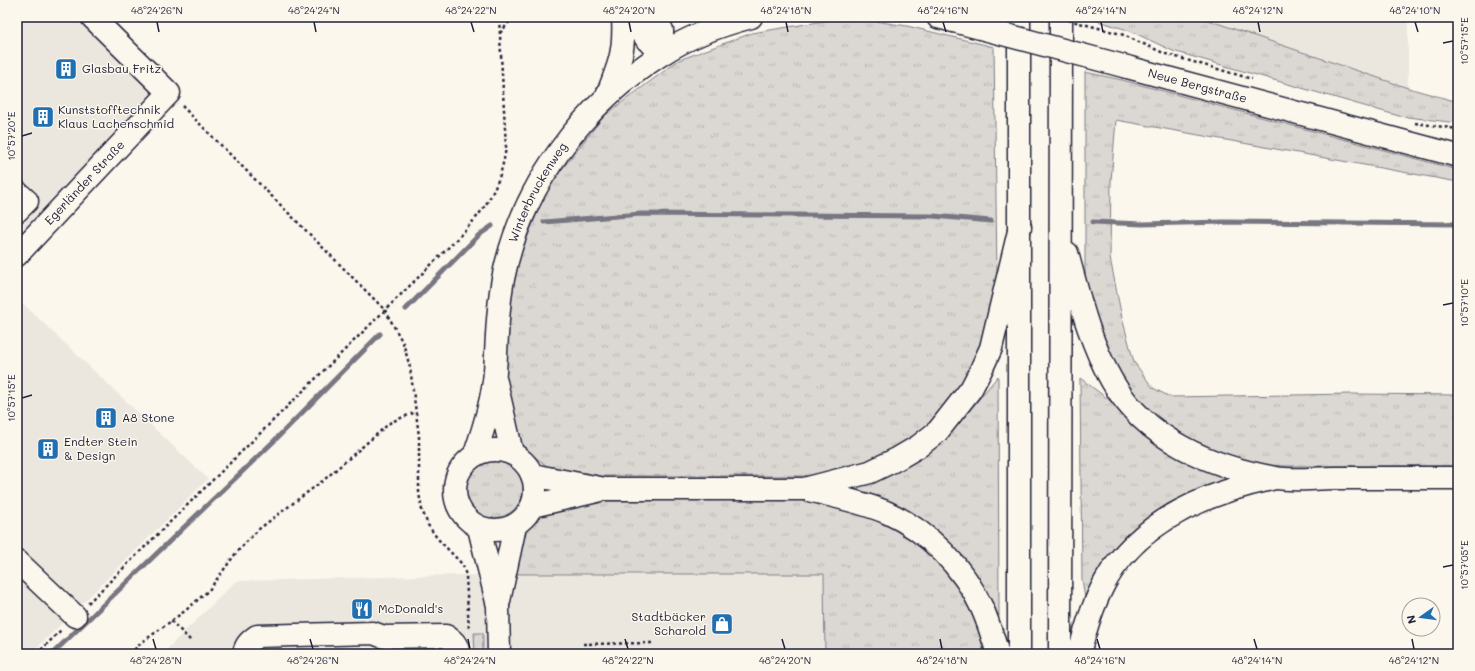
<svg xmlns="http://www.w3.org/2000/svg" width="1475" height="671" font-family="Mali,sans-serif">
  <defs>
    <pattern id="grass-tufts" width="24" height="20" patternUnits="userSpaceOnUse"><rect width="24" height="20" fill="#dbd8d3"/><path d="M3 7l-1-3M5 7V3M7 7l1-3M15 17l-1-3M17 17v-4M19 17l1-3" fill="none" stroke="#bcb9b6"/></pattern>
  </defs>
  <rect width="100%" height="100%" fill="#fbf7ec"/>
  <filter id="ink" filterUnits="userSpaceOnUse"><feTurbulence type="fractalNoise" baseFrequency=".025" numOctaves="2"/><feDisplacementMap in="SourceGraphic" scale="8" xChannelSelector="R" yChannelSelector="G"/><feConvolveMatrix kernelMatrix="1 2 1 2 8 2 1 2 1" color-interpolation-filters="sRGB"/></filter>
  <g filter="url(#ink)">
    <g fill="#ebe7df">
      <polygon points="17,17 83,17 160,92 17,244"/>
      <polygon points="1199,17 1408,17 1408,88"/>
      <polygon points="17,298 208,479 31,654 17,654"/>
      <polygon points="824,574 825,654 162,654 236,581 457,575"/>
    </g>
    <g fill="url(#grass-tufts)" stroke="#7e7d87">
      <polygon points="849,17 907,26 994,47 997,276 983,350 948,410 911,443 864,468 810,476 601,476 548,467 521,446 505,397 504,339 517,264 547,188 605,115 679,60 752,33"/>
      <polygon points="1084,17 1199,17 1408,88 1458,102 1458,123 1399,116 1173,51 1128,30"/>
      <polygon points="1085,72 1122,80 1458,170 1458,182 1116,120 1111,181 1110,258 1122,318 1134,362 1153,388 1170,397 1352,394 1458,395 1458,466 1249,466 1205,452 1154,419 1120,379 1095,329 1085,274"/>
      <polygon points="998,376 999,616 968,565 884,501 854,489 920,458 957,426"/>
      <polygon points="1080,378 1108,399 1154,443 1230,477 1167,504 1123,540 1086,605 1082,579"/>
      <circle cx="493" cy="488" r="30"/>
      <polygon points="809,499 870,514 925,546 975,612 984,654 825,654 824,574 510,574 520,535 534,518 562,508 601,501"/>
      <polygon points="474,633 483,633 483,654 475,654"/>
    </g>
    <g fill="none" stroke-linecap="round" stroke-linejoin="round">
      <g stroke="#787681" stroke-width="5">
        <polyline points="544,222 641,214 933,216 991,221"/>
        <polyline points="1093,222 1143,224 1223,222 1458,224"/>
        <polyline points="406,309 479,235 492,226"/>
        <polyline points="52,654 273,442 380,334"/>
      </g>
      <g stroke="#22223b" stroke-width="25">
        <g id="minor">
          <polyline points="17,192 27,201 17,211"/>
          <path id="s1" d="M17,255l152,-162 -77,-76"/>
          <polyline points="479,528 498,606 499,654"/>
          <polyline points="17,561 75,616"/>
          <polyline points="499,601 515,526"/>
          <path d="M244,654c1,-9 6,-13 13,-18l116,-3 11,4 62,-1c8,5 12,9 12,18"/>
        </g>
      </g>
      <g stroke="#22223b" stroke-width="25">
        <g id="major">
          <polyline points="633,17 647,40 662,53"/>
          <polyline points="654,17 662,30 662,53"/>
          <polyline points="938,17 954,21"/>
          <path id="s2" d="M1127,67l331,89"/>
          <path d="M608,93c12,-30 17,-43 15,-76"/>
          <polyline points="496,382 512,453"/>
          <circle cx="495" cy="490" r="40"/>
          <path id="s3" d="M475,454c8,-23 18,-57 20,-82 2,-31 2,-62 8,-93 18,-92 80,-175 159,-225 27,-18 59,-29 89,-37"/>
        </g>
      </g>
      <g stroke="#22223b" stroke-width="25">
        <g id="highway">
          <polyline points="1019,17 1019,654"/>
          <path d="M1067,253c12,44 22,88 45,128 34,59 100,86 164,97 19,3 39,0 58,0 41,0 83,0 124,0"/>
          <polyline points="532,475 605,489 804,489 870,472 897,459 919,446 938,431 971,389 981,370 991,348 1020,227"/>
          <path d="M809,490c27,7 54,12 79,23 40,18 76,55 94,95 7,15 11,31 16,46"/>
          <polyline points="532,506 597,491"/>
          <polyline points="1060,654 1061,17"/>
          <path d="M1079,654c6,-24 14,-50 26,-72 33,-60 102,-89 166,-103"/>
        </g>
      </g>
      <g stroke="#22223b" stroke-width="2.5" stroke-dasharray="3 3" stroke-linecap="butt">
        <polyline points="500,33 513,17"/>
        <polyline points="1121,34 1166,54 1252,79"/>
        <polyline points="182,106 385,310 403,343 410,367 419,436 419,493 422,510 428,525 437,538 463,565 466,576 469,630"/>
        <polyline points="1415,123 1458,129"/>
        <path d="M88,603l356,-351c34,-35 55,-54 62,-105l-7,-130"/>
        <polyline points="171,621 191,641"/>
        <polyline points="583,644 652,643"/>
        <polyline points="37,654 62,629"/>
        <polyline points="130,654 141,643 185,611 209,590 236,553 259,529 325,479 391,422 416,412"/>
      </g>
      <use href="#minor" stroke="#fbf7ec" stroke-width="22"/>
      <use href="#major" stroke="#fbf7ec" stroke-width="22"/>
      <use href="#highway" stroke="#fbf7ec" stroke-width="22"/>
      <g stroke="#22223b" stroke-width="25" stroke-linecap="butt">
        <polyline id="major-bridge" points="954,21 1127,67"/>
      </g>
      <polyline stroke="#22223b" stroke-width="2.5" stroke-dasharray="3 3" stroke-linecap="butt" points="1057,17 1121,34"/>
      <use href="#major-bridge" stroke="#fbf7ec" stroke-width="22"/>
    </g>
  </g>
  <path fill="none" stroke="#22223b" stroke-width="1.5" d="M157,22l2,10M314,22l2,10M471,22l3,10M629,22l2,10M786,22l2,10M943,22l3,10M1101,22l2,10M1258,22l2,10M1415,22l3,10M1443,43l10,-2M22,136l10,-3M1443,305l10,-2M22,398l10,-3M1443,567l10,-2M153,639l3,10M310,639l3,10M468,639l2,10M625,639l3,10M782,639l3,10M940,639l2,10M1097,639l3,10M1254,639l3,10M1412,639l2,10"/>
  <defs>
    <g id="building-square" transform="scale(1.15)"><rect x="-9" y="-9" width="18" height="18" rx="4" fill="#1f6fb2" stroke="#fbf7ec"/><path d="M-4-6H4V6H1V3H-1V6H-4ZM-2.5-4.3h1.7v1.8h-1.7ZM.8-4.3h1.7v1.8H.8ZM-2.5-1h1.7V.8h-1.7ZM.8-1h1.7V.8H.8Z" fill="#fff"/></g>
    <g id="restaurant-square" transform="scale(1.15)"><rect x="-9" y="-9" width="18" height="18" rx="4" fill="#1f6fb2" stroke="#fbf7ec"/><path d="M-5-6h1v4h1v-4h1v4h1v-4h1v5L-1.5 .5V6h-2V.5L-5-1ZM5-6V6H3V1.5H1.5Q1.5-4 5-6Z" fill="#fff"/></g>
    <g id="shop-square" transform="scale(1.15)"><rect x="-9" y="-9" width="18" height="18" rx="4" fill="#1f6fb2" stroke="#fbf7ec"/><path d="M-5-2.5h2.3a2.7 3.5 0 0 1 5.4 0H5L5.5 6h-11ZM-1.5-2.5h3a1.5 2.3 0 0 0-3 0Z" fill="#fff"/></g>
  </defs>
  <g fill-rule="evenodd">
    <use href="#building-square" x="66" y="69"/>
    <use href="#building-square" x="43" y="117"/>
    <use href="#building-square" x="106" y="418"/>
    <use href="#building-square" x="48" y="449"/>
    <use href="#restaurant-square" x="362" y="609"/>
    <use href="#shop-square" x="722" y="624"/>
  </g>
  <g text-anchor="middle" stroke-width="3" stroke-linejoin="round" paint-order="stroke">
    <g font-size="12" fill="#22223b" stroke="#fbf7ec" text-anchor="start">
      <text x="82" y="73">Glasbau Fritz</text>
      <text x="58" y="114">Kunststofftechnik<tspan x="58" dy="14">Klaus Lachenschmid</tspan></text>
      <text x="122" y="422">A8 Stone</text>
      <text x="64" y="446">Endter Stein<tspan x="64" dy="14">&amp; Design</tspan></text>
      <text x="378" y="613">McDonald's</text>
      <text x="706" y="621" text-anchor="end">Stadtbäcker<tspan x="706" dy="14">Scharold</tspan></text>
    </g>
    <g font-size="12" fill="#22223b" stroke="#fbf7ec">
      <text dy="4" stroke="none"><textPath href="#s2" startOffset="73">Neue Bergstraße</textPath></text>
      <text dy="4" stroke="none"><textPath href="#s1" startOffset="99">Egerländer Straße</textPath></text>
      <text dy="4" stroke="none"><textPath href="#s3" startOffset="272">Winterbruckenweg</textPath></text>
    </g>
  </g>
  <rect width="1475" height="671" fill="none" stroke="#fbf7ec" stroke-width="44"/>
  <g transform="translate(1421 617) rotate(256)"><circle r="19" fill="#fbf7ec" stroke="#a4a2a5"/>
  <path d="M0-3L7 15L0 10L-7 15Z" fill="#1f6fb2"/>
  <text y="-6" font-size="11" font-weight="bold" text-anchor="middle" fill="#22223b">N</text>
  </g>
  <rect x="22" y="22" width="1431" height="627" fill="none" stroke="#22223b" stroke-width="1.5"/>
  <g font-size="10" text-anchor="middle" fill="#22223b">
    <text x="157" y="14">48°24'26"N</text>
    <text x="314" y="14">48°24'24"N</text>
    <text x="471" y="14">48°24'22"N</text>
    <text x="629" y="14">48°24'20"N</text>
    <text x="786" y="14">48°24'18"N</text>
    <text x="943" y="14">48°24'16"N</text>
    <text x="1101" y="14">48°24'14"N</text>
    <text x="1258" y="14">48°24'12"N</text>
    <text x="1415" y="14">48°24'10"N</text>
    <text transform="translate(1464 41) rotate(-90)" y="4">10°57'15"E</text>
    <text transform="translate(11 136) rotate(-90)" y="4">10°57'20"E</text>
    <text transform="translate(1464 303) rotate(-90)" y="4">10°57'10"E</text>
    <text transform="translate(11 398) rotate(-90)" y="4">10°57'15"E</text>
    <text transform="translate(1464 565) rotate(-90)" y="4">10°57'05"E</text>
    <text x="156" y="664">48°24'28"N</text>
    <text x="313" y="664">48°24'26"N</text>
    <text x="470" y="664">48°24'24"N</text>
    <text x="628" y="664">48°24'22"N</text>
    <text x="785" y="664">48°24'20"N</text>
    <text x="942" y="664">48°24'18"N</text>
    <text x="1100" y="664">48°24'16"N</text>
    <text x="1257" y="664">48°24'14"N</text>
    <text x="1414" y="664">48°24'12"N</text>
  </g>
</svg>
